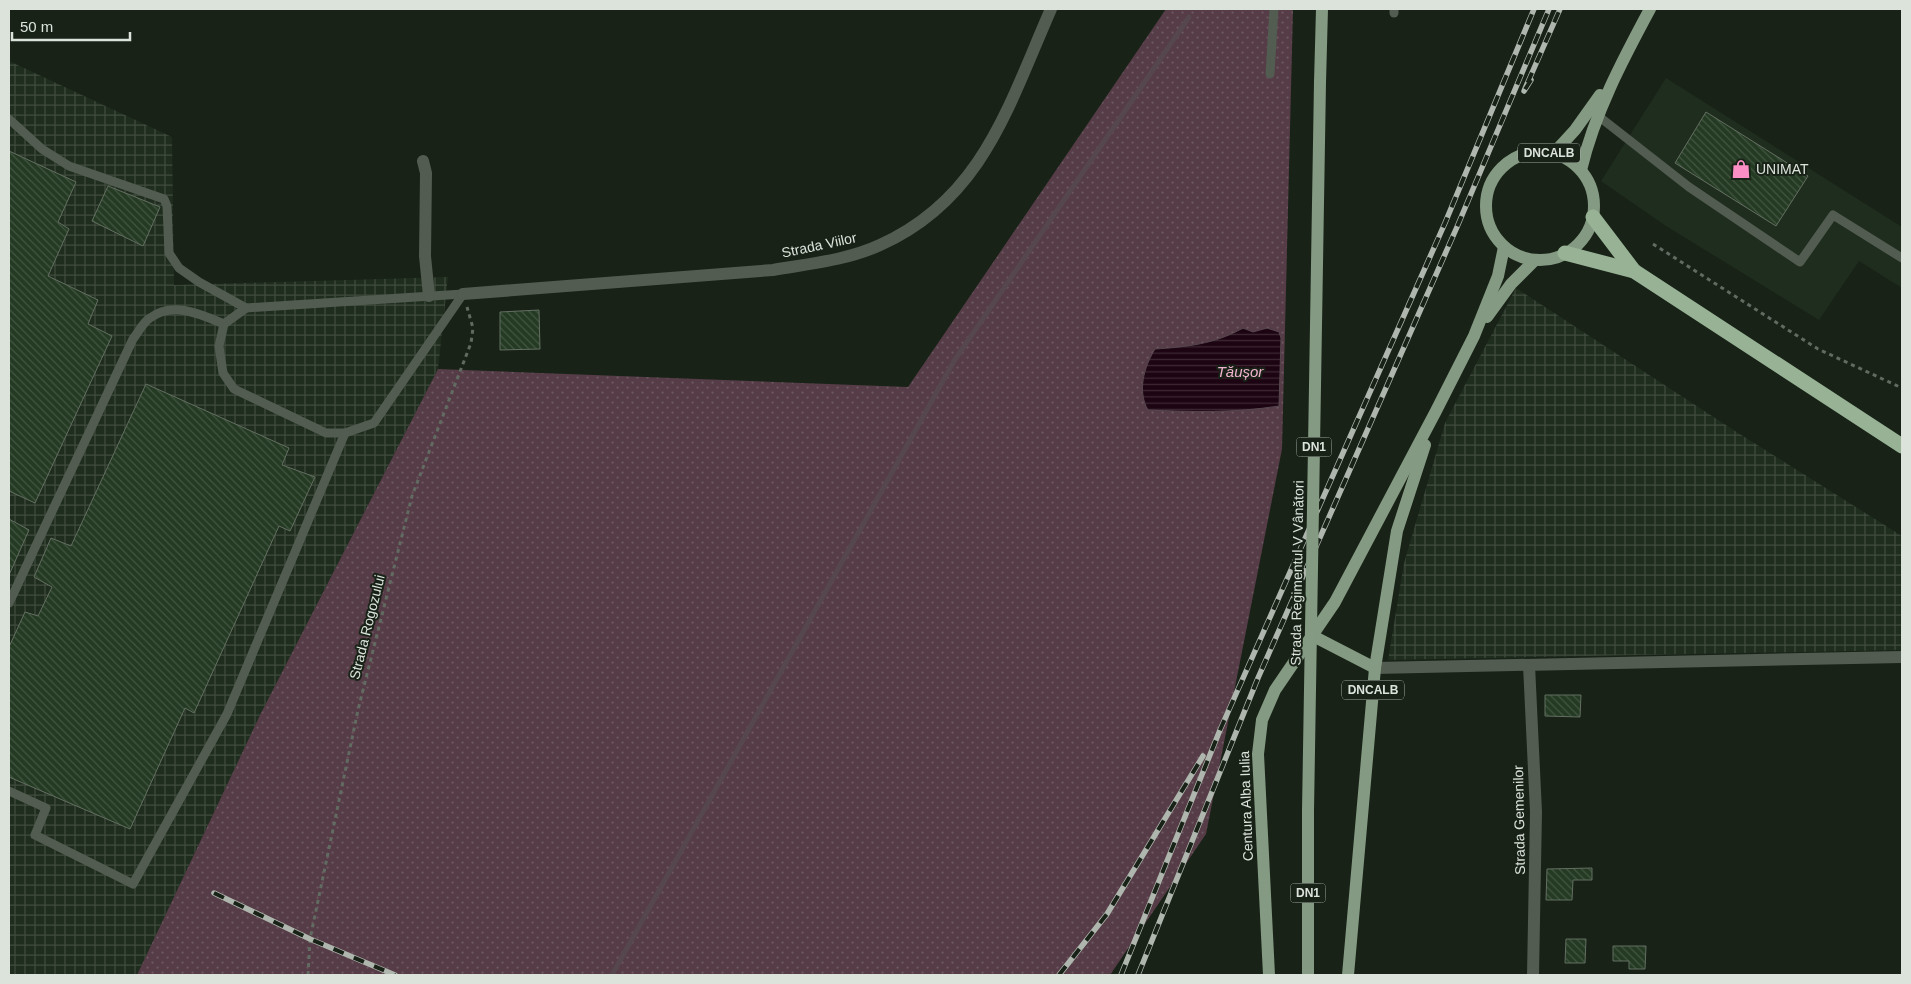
<svg xmlns="http://www.w3.org/2000/svg" width="1911" height="984" font-family="Helvetica,sans-serif">
  <defs>
    <pattern id="industrial-grid" width="8" height="8" patternUnits="userSpaceOnUse" patternTransform="scale(1.25)"><rect width="8" height="8" fill="#1f2d1e"/><path d="M0 4h8M4 0v8" fill="none" stroke="#3f4b3e"/></pattern>
    <pattern id="grass-dots" width="8" height="8" patternUnits="userSpaceOnUse" patternTransform="scale(1.25)"><rect width="8" height="8" fill="#553c47"/><path d="M2 2h.1M6 6h.1" fill="none" stroke="#6d5861" stroke-width="1.8" stroke-linecap="round"/></pattern>
    <pattern id="water-rules" width="6" height="5" patternUnits="userSpaceOnUse" patternTransform="scale(1.25)"><rect width="6" height="5" fill="#1d0412"/><path d="M0 2.5h6" fill="none" stroke="#3d2834"/></pattern>
    <pattern id="building-back-hatch" width="6" height="6" patternUnits="userSpaceOnUse" patternTransform="scale(1.25)"><rect width="6" height="6" fill="#243a22"/><path d="M-1 5l2 2M0 0l6 6M5-1l2 2" fill="none" stroke="#435642"/></pattern>
  </defs>
  <rect width="100%" height="100%" fill="#182217"/>
  <polygon fill="#1f2d1e" points="1666,78 1902,227 1902,288 1859,261 1819,320 1666,226 1601,181"/>
  <g fill="url(#industrial-grid)">
    <polygon points="9,61 172,137 174,285 448,277 438,369 261,713 137,975 9,975"/>
    <polygon points="1516,288 1735,431 1902,536 1902,650 1388,660 1404,563 1445,423"/>
  </g>
  <polygon fill="url(#grass-dots)" points="1166,9 1293,9 1282,449 1206,834 1110,975 137,975 261,713 438,369 908,387"/>
  <path fill="url(#water-rules)" stroke="#56474e" d="M1243,328l10,4 14,-4 12,4 2,6 -2,68c-44,7 -87,6 -131,4 -11,-19 -4,-43 7,-61 31,-2 60,-5 88,-21z"/>
  <g fill="none" stroke-linecap="round" stroke-linejoin="round">
    <polyline stroke="#56474e" stroke-width="5" points="612,975 954,361 1189,17"/>
  </g>
  <g fill="url(#building-back-hatch)" stroke="#636f62">
    <polygon points="1706,112 1808,176 1776,226 1675,163"/>
    <polygon points="9,151 76,182 58,222 69,229 48,276 98,300 88,324 112,336 35,503 9,491"/>
    <polygon points="108,186 160,207 143,246 92,221"/>
    <polygon points="539,310 540,349 500,350 500,312"/>
    <polygon points="146,384 289,448 282,465 315,477 290,531 279,526 194,713 185,708 130,829 9,777 9,647 25,612 38,616 52,587 34,577 51,538 71,546"/>
    <polygon points="9,519 29,530 9,575"/>
    <polygon points="1545,695 1581,695 1580,717 1545,716"/>
    <polygon points="1592,868 1592,880 1573,880 1572,900 1546,900 1547,869"/>
    <polygon points="1566,939 1586,939 1585,963 1565,963"/>
    <polygon points="1613,946 1646,946 1645,969 1629,969 1629,961 1613,961"/>
  </g>
  <g fill="none" stroke-linecap="round" stroke-linejoin="round">
    <g stroke="#626b61" stroke-width="3" stroke-dasharray="4 4" stroke-linecap="butt">
      <polyline points="1653,244 1818,349 1902,388"/>
      <polyline points="308,975 310,939 358,710 412,496 471,343 473,328 467,307"/>
    </g>
    <g stroke="#525c51" stroke-width="9">
      <polyline points="1394,13 1394,9"/>
      <polyline points="1270,74 1274,9"/>
      <polyline points="1597,115 1689,187 1800,262 1833,215 1902,258"/>
      <polyline points="9,119 42,149 69,166 164,199 167,206 169,253 179,268 199,282 246,308 463,294"/>
      <polyline points="246,308 224,324 219,346 223,373 234,389 326,433 345,433 374,423 463,294"/>
      <path d="M9,603l124,-264c5,-6 10,-17 17,-21 23,-17 50,-4 74,6"/>
      <polyline points="9,791 46,808 35,835 133,884 227,714 345,433"/>
    </g>
    <g stroke="#525c51" stroke-width="12">
      <polyline points="423,161 426,173 425,256 429,296"/>
      <path d="M463,294l310,-24c35,-6 75,-10 107,-25 103,-46 129,-141 171,-236"/>
      <polyline points="1529,665 1536,812 1533,975"/>
      <polyline points="1375,668 1902,657"/>
    </g>
    <g stroke="#849a82" stroke-width="12">
      <polyline points="1320,82 1322,9"/>
      <circle cx="1540" cy="206" r="54"/>
      <polyline points="1553,154 1575,130 1600,95"/>
      <path d="M1581,170c14,-58 41,-109 69,-161"/>
      <polyline points="1487,317 1511,284 1535,260"/>
      <polyline points="1313,636 1375,668"/>
      <polyline points="1269,975 1258,754 1262,720 1275,690 1335,602 1436,411 1474,336 1498,276 1504,247"/>
      <polyline points="1308,975 1308,811"/>
      <polyline points="1348,975 1375,668 1397,531 1425,445"/>
    </g>
    <g stroke="#97b295" stroke-width="15">
      <polyline points="1593,217 1634,271"/>
      <polyline points="1565,253 1634,271 1902,446"/>
    </g>
    <g stroke="#aeb6ad" stroke-width="5.5">
      <g id="rail">
        <polyline points="1531,80 1524,91 1560,9"/>
        <polyline points="214,893 310,939 395,975"/>
        <polyline points="1059,975 1107,914 1203,756"/>
        <polyline points="1121,975 1220,730 1445,223 1534,9"/>
        <polyline points="1138,975 1258,678 1457,227 1549,9"/>
      </g>
    </g>
    <use href="#rail" stroke="#182217" stroke-width="4" stroke-dasharray="11" stroke-linecap="butt"/>
    <polyline stroke="#849a82" stroke-width="12" points="1308,811 1320,82"/>
  </g>
  <defs>
    <g id="shop-bare" transform="scale(1.5)"><path d="M-5-2.5h2.3a2.7 3.5 0 0 1 5.4 0H5L5.5 6h-11ZM-1.5-2.5h3a1.5 2.3 0 0 0-3 0Z" fill="#fb8fc5" stroke="#182217" stroke-width="2.5" paint-order="stroke"/></g>
  </defs>
  <g fill-rule="evenodd">
    <use href="#shop-bare" x="1741" y="169"/>
  </g>
  <g text-anchor="middle" stroke-width="4" stroke-linejoin="round" paint-order="stroke">
    <g fill="#182217" stroke="#a1a9a0" stroke-width="1">
      <rect x="1518" y="143.5" width="62" height="19" rx="4"/>
      <rect x="1296.5" y="437.5" width="35" height="19" rx="4"/>
      <rect x="1342" y="680.5" width="62" height="19" rx="4"/>
      <rect x="1290.5" y="883.5" width="35" height="19" rx="4"/>
    </g>
    <g font-size="12" font-weight="bold" fill="#dce3db">
      <text x="1549" y="157">DNCALB</text>
      <text x="1314" y="451">DN1</text>
      <text x="1373" y="694">DNCALB</text>
      <text x="1308" y="897">DN1</text>
    </g>
    <g font-size="14" fill="#dce3db" stroke="#182217" text-anchor="start">
      <text x="1756" y="174">UNIMAT</text>
    </g>
    <g font-size="14" fill="#dce3db" stroke="#182217">
      <text transform="translate(819 245) rotate(-12)" y="5">Strada Viilor</text>
      <text transform="translate(1297 573) rotate(-89)" y="5">Strada Regimentul V Vânători</text>
      <text transform="translate(367 627) rotate(-76)" y="5">Strada Rogozului</text>
      <text transform="translate(1246 806) rotate(-92)" y="5">Centura Alba Iulia</text>
      <text transform="translate(1519 820) rotate(-91)" y="5">Strada Gemenilor</text>
    </g>
    <g font-size="15" font-style="italic" fill="#f0b2cf" stroke="#182217">
      <text x="1240" y="377">Tăușor</text>
    </g>
  </g>
  <rect width="1911" height="984" fill="none" stroke="#dce3db" stroke-width="20"/>
  <path d="M12 32v8h118v-8" fill="none" stroke="#dce3db" stroke-width="2.5"/>
  <text x="20" y="32" font-size="15" fill="#dce3db" stroke="#182217" stroke-width="4" paint-order="stroke">50 m</text>
</svg>
